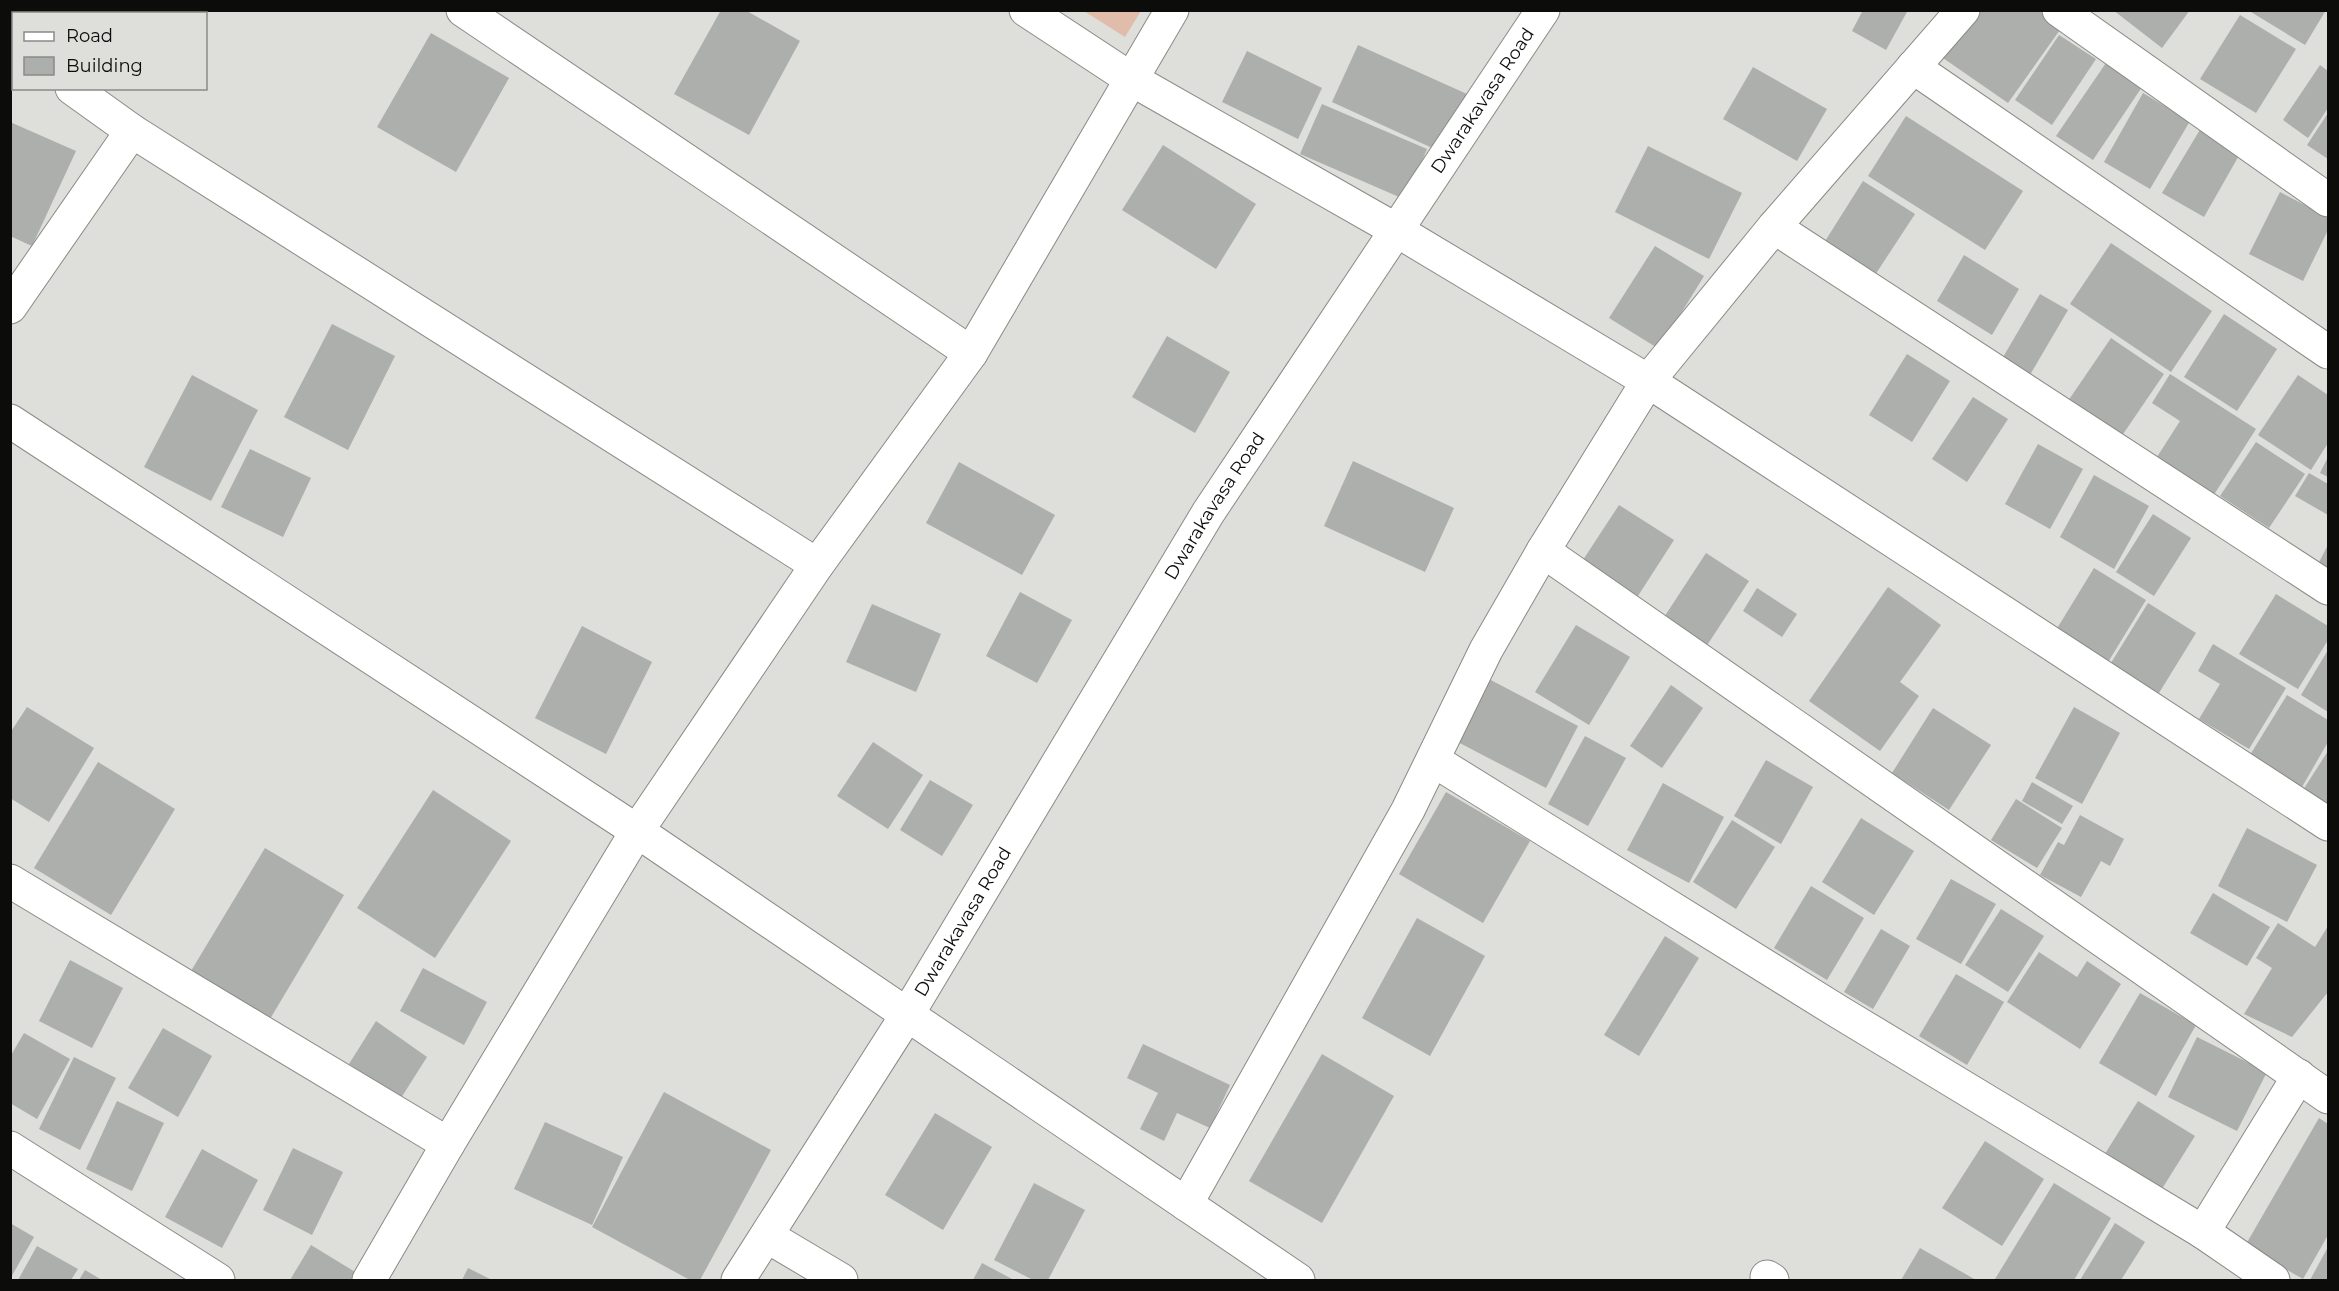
<svg xmlns="http://www.w3.org/2000/svg" width="2339" height="1291" font-family="Montserrat,sans-serif">
  <rect width="100%" height="100%" fill="#dededa"/>
  <polygon fill="#e1bcab" points="1084,11 1141,11 1125,37"/>
  <g fill="#acafab">
    <polygon points="721,10 745,10 800,41 749,135 674,94"/>
    <polygon points="1863,10 1908,10 1886,50 1852,31"/>
    <polygon points="1976,10 2038,10 2062,27 2008,103 1943,58"/>
    <polygon points="2113,10 2190,10 2162,48"/>
    <polygon points="2253,10 2326,10 2305,45 2251,12"/>
    <polygon points="2240,15 2296,49 2256,113 2200,79"/>
    <polygon points="431,33 509,78 456,172 377,127"/>
    <polygon points="2059,35 2096,59 2052,125 2015,100"/>
    <polygon points="1358,45 1467,94 1441,152 1332,102"/>
    <polygon points="1247,51 1322,88 1298,139 1222,102"/>
    <polygon points="2108,60 2144,84 2093,160 2056,136"/>
    <polygon points="2320,65 2328,71 2328,108 2308,138 2283,120"/>
    <polygon points="1753,67 1827,109 1797,161 1723,119"/>
    <polygon points="2143,93 2190,121 2150,189 2104,162"/>
    <polygon points="1322,104 1427,149 1406,200 1300,154"/>
    <polygon points="2328,113 2328,159 2307,145"/>
    <polygon points="1906,116 2023,191 1985,250 1868,176"/>
    <polygon points="10,122 76,151 32,246 10,236"/>
    <polygon points="2201,128 2241,152 2204,217 2162,193"/>
    <polygon points="1163,145 1256,204 1216,269 1122,210"/>
    <polygon points="1648,146 1742,193 1709,259 1615,212"/>
    <polygon points="1863,181 1915,214 1873,278 1822,246"/>
    <polygon points="2280,192 2328,217 2328,230 2303,281 2249,254"/>
    <polygon points="2111,243 2212,311 2171,372 2070,304"/>
    <polygon points="1655,246 1704,276 1659,349 1609,318"/>
    <polygon points="1964,255 2019,289 1992,335 1937,301"/>
    <polygon points="2040,294 2068,310 2027,380 1999,364"/>
    <polygon points="2224,314 2277,349 2237,411 2184,377"/>
    <polygon points="332,324 395,356 348,450 284,417"/>
    <polygon points="1167,336 1230,372 1195,433 1132,397"/>
    <polygon points="2111,338 2164,374 2119,440 2066,404"/>
    <polygon points="1907,354 1950,381 1912,442 1869,415"/>
    <polygon points="2170,374 2256,429 2208,504 2150,468 2180,421 2152,403"/>
    <polygon points="192,375 258,410 211,501 144,467"/>
    <polygon points="2298,375 2328,395 2328,443 2311,470 2258,435"/>
    <polygon points="1973,397 2008,419 1967,482 1932,459"/>
    <polygon points="2256,442 2305,474 2269,528 2220,496"/>
    <polygon points="2038,444 2083,469 2050,529 2005,504"/>
    <polygon points="250,449 311,478 283,537 221,507"/>
    <polygon points="2328,457 2328,477 2320,473"/>
    <polygon points="1353,461 1454,508 1425,572 1324,526"/>
    <polygon points="959,462 1055,515 1022,575 926,523"/>
    <polygon points="2309,473 2328,484 2328,515 2295,496"/>
    <polygon points="2094,475 2149,506 2114,569 2060,537"/>
    <polygon points="1619,505 1674,540 1636,599 1581,563"/>
    <polygon points="2153,514 2191,538 2154,596 2116,572"/>
    <polygon points="2328,545 2328,570 2318,564"/>
    <polygon points="1706,553 1749,581 1702,653 1659,625"/>
    <polygon points="2094,568 2146,600 2102,672 2050,640"/>
    <polygon points="1888,587 1941,625 1900,682 1919,696 1880,751 1809,701"/>
    <polygon points="1757,588 1797,614 1782,637 1743,611"/>
    <polygon points="1020,592 1072,620 1037,683 986,656"/>
    <polygon points="2276,594 2328,626 2328,640 2298,689 2239,654"/>
    <polygon points="2148,603 2196,633 2154,701 2106,671"/>
    <polygon points="872,604 941,634 916,692 846,662"/>
    <polygon points="1576,625 1630,657 1589,725 1535,692"/>
    <polygon points="582,626 652,662 606,754 535,718"/>
    <polygon points="2213,644 2286,688 2249,749 2199,719 2220,684 2198,671"/>
    <polygon points="2328,650 2328,712 2301,695"/>
    <polygon points="1485,677 1578,726 1546,788 1452,739"/>
    <polygon points="1671,685 1703,708 1662,768 1630,746"/>
    <polygon points="2287,695 2328,720 2328,742 2302,787 2250,755"/>
    <polygon points="27,707 94,748 49,822 10,798 10,733"/>
    <polygon points="2074,707 2120,733 2082,804 2035,778"/>
    <polygon points="1933,708 1991,745 1949,810 1892,773"/>
    <polygon points="1585,736 1626,758 1588,826 1548,804"/>
    <polygon points="873,742 923,775 888,829 837,796"/>
    <polygon points="2328,751 2328,807 2303,790"/>
    <polygon points="1766,760 1813,787 1781,844 1734,816"/>
    <polygon points="98,762 175,809 111,915 34,868"/>
    <polygon points="930,780 973,805 942,856 900,830"/>
    <polygon points="2032,782 2073,806 2062,824 2022,801"/>
    <polygon points="1663,783 1724,817 1689,883 1627,850"/>
    <polygon points="433,790 511,841 435,958 357,908"/>
    <polygon points="1446,792 1530,841 1483,923 1399,874"/>
    <polygon points="2016,799 2062,828 2037,868 1991,840"/>
    <polygon points="2080,815 2124,839 2110,866 2101,861 2081,897 2040,875 2058,842 2064,845"/>
    <polygon points="1861,818 1914,851 1874,915 1822,882"/>
    <polygon points="1732,820 1775,847 1736,909 1693,882"/>
    <polygon points="2247,828 2317,865 2287,922 2218,886"/>
    <polygon points="265,848 344,895 267,1024 188,976"/>
    <polygon points="1951,879 1996,904 1961,964 1916,939"/>
    <polygon points="1811,886 1864,918 1827,980 1774,948"/>
    <polygon points="2213,893 2270,927 2247,966 2190,933"/>
    <polygon points="2001,909 2044,936 2008,992 1965,965"/>
    <polygon points="1417,918 1485,956 1430,1056 1362,1018"/>
    <polygon points="2278,923 2315,947 2328,926 2328,992 2292,1037 2244,1014 2272,968 2256,958"/>
    <polygon points="1881,929 1910,946 1873,1009 1844,992"/>
    <polygon points="1665,936 1699,958 1639,1056 1604,1035"/>
    <polygon points="2039,952 2077,977 2087,961 2121,984 2080,1049 2007,1002"/>
    <polygon points="70,960 123,988 92,1048 39,1021"/>
    <polygon points="423,968 487,1002 464,1045 400,1011"/>
    <polygon points="1956,974 2004,1002 1967,1065 1919,1036"/>
    <polygon points="2140,993 2196,1025 2156,1096 2099,1063"/>
    <polygon points="376,1021 427,1057 401,1098 349,1064"/>
    <polygon points="163,1028 212,1056 178,1117 128,1088"/>
    <polygon points="24,1033 70,1059 37,1119 10,1103 10,1057"/>
    <polygon points="2197,1037 2267,1072 2237,1131 2168,1097"/>
    <polygon points="1143,1044 1230,1085 1210,1128 1177,1113 1164,1141 1140,1129 1158,1093 1127,1078"/>
    <polygon points="1322,1054 1394,1096 1322,1223 1249,1181"/>
    <polygon points="74,1057 116,1078 80,1150 39,1129"/>
    <polygon points="664,1092 771,1150 700,1280 690,1280 592,1227"/>
    <polygon points="117,1101 164,1123 132,1191 86,1169"/>
    <polygon points="2138,1101 2195,1136 2160,1192 2103,1157"/>
    <polygon points="935,1113 992,1147 943,1230 885,1195"/>
    <polygon points="2319,1118 2328,1124 2328,1235 2303,1279 2245,1246"/>
    <polygon points="545,1122 623,1157 592,1225 514,1189"/>
    <polygon points="1985,1141 2044,1179 2002,1246 1942,1208"/>
    <polygon points="293,1148 343,1172 312,1235 263,1210"/>
    <polygon points="202,1149 258,1180 222,1248 165,1217"/>
    <polygon points="1034,1183 1085,1210 1048,1280 1033,1280 994,1260"/>
    <polygon points="2054,1183 2111,1218 2074,1280 1998,1280 1995,1279"/>
    <polygon points="10,1223 34,1237 10,1279"/>
    <polygon points="2115,1223 2145,1242 2121,1280 2080,1280"/>
    <polygon points="311,1245 365,1278 363,1280 290,1280"/>
    <polygon points="37,1246 78,1269 71,1280 18,1280"/>
    <polygon points="2328,1247 2328,1280 2310,1280"/>
    <polygon points="1920,1248 1976,1280 1901,1280"/>
    <polygon points="982,1263 1014,1280 973,1280"/>
    <polygon points="468,1268 492,1280 462,1280"/>
    <polygon points="85,1270 102,1280 79,1280"/>
  </g>
  <g fill="none" stroke-linecap="round" stroke-linejoin="round">
    <g stroke="#8a8a86" stroke-width="35">
      <g id="street">
        <polyline points="463,10 971,353"/>
        <polyline points="1026,10 1131,79 1396,230 1648,381 2328,824"/>
        <polyline points="2059,10 2328,200"/>
        <polyline points="10,44 14,47"/>
        <polyline points="1913,67 2328,352"/>
        <polyline points="72,88 132,131 817,565"/>
        <polyline points="1774,227 2328,588"/>
        <polyline points="10,307 132,131"/>
        <polyline points="1543,551 2328,1097"/>
        <polyline points="1433,760 1839,1012 2203,1232 2273,1280"/>
        <polyline points="10,881 448,1144"/>
        <polyline points="10,1148 218,1280"/>
        <polyline points="1186,1204 1408,810 1486,650 1543,551 1648,381 1774,227 1963,10"/>
        <polyline points="2203,1232 2299,1076"/>
        <polyline points="767,1236 841,1280"/>
        <polyline points="1767,1277 1772,1280"/>
        <polyline points="369,1280 448,1144 637,831 817,565 971,353 1172,10"/>
      </g>
    </g>
    <g stroke="#8a8a86" stroke-width="35">
      <g id="secondary">
        <polyline points="10,421 637,831 1298,1280"/>
        <path id="s1" d="M738,1280l169,-265 301,-502 335,-503"/>
      </g>
    </g>
    <use href="#street" stroke="#fff" stroke-width="33"/>
    <use href="#secondary" stroke="#fff" stroke-width="33"/>
  </g>
  <g text-anchor="middle" stroke-width="4.5" stroke-linejoin="round" paint-order="stroke">
    <g font-size="18" fill="#0c0c0a" stroke="#dededa">
      <text dy="6" stroke="none"><textPath href="#s1" startOffset="1395">Dwarakavasa Road</textPath></text>
      <text dy="6" stroke="none"><textPath href="#s1" startOffset="909">Dwarakavasa Road</textPath></text>
      <text dy="6" stroke="none"><textPath href="#s1" startOffset="423">Dwarakavasa Road</textPath></text>
    </g>
  </g>
  <rect width="2339" height="1291" fill="none" stroke="#0c0c0a" stroke-width="24"/>
  <rect x="12" y="12" width="195" height="78" fill="#dededa" stroke="#8a8a87" stroke-width="1.5"/>
  <rect x="24" y="32" width="30" height="9" fill="#ffffff" stroke="#8a8a87" stroke-width="1.5"/>
  <text x="66" y="42" font-size="18" fill="#0c0c0a">Road</text>
  <rect x="24" y="57" width="30" height="18" fill="#acafab" stroke="#8a8a87" stroke-width="1.5"/>
  <text x="66" y="72" font-size="18" fill="#0c0c0a">Building</text>
</svg>
